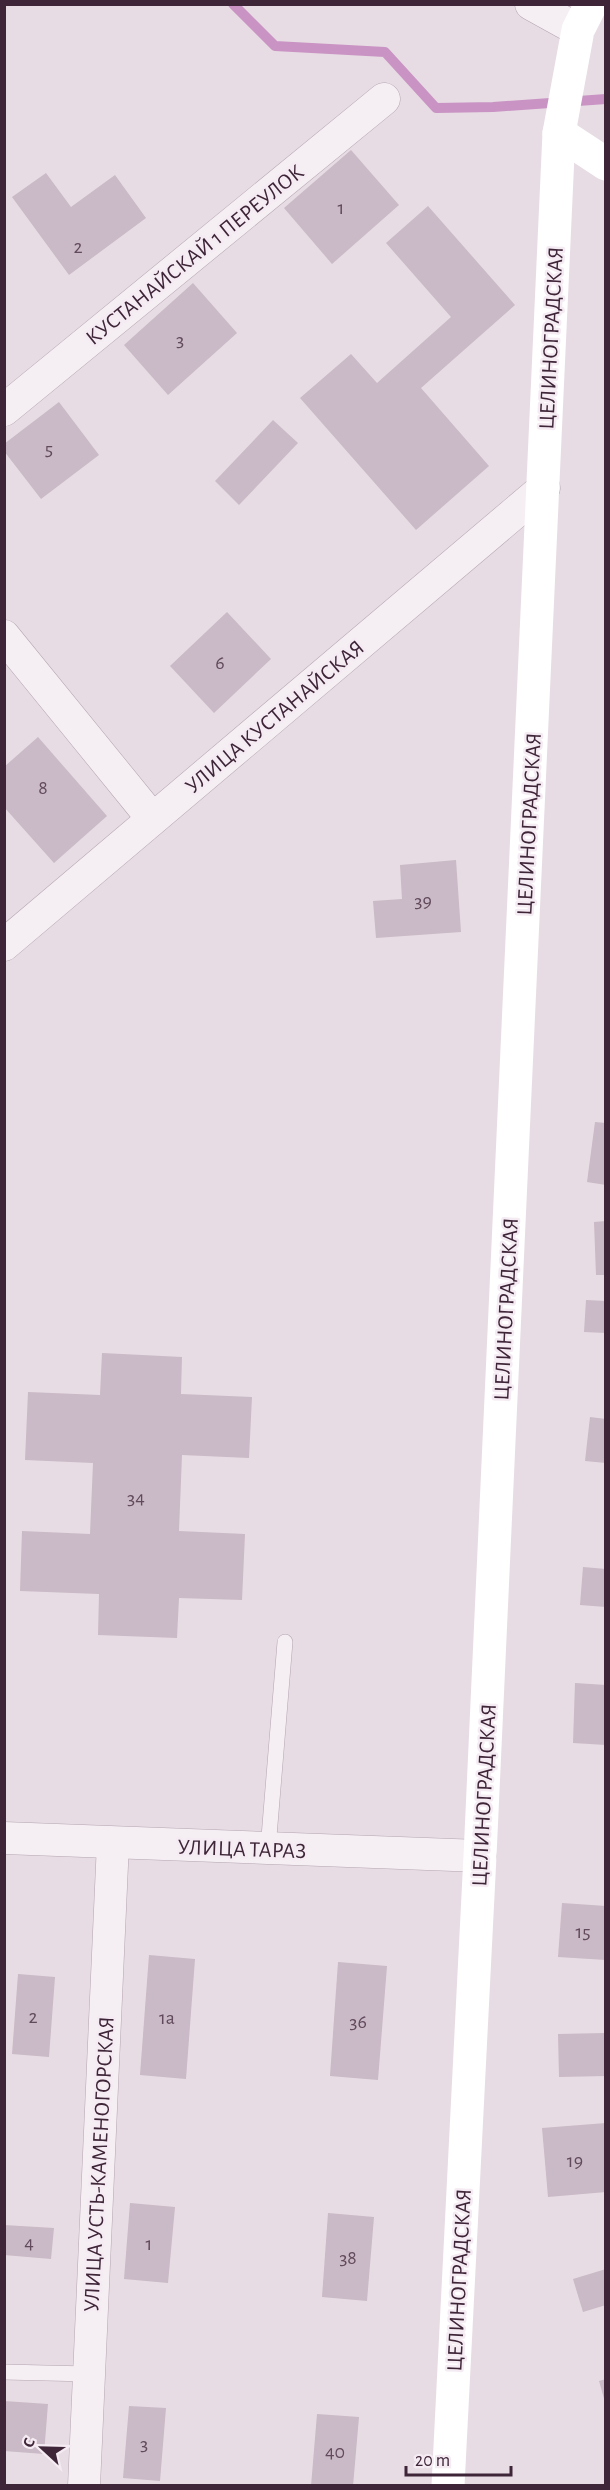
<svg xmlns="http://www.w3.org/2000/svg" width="610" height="2490" font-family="'Alegreya Sans',sans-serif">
  <rect width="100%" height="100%" fill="#e7dce4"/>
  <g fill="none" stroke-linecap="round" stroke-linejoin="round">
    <polyline stroke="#c994c3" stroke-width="10" points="233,4 275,46 385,52 436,108 493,107 606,99"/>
  </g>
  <g fill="#cab9c6">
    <polygon points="351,150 399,205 332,264 284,208"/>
    <polygon points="46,173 71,207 115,175 146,218 69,275 12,197"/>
    <polygon points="428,206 515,305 421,388 489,466 416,530 300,398 351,354 377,383 451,317 386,243"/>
    <polygon points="193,283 237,333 168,395 124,345"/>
    <polygon points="59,402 99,455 41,499 4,451 4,444"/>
    <polygon points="273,420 298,443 239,505 215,481"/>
    <polygon points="227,612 271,659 214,713 170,666"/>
    <polygon points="38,737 107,816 54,863 4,807 4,767"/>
    <polygon points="456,860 461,932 376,938 373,901 402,899 400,865"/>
    <polygon points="595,1122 606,1123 606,1185 587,1182"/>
    <polygon points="606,1221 606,1275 596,1275 594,1222"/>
    <polygon points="586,1300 606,1301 606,1333 584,1332"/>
    <polygon points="102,1353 182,1357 181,1394 252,1397 249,1458 182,1455 179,1531 245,1534 242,1600 179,1598 177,1638 98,1635 99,1594 20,1591 22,1531 90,1534 93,1463 25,1460 28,1392 100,1395"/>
    <polygon points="590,1417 606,1419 606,1463 585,1461"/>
    <polygon points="583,1567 606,1569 606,1607 580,1605"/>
    <polygon points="575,1683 606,1685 606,1745 573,1743"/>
    <polygon points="562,1903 606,1906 606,1960 558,1957"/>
    <polygon points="149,1955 195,1959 186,2079 140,2075"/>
    <polygon points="338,1962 387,1966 378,2080 330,2076"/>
    <polygon points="18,1974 55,1977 49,2057 12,2054"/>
    <polygon points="605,2033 606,2076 559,2077 558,2034"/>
    <polygon points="606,2123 606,2192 548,2197 542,2128"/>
    <polygon points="130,2203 175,2207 168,2283 124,2279"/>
    <polygon points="328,2213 374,2217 367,2301 322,2297"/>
    <polygon points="4,2225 54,2228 51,2259 4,2255"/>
    <polygon points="606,2269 606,2305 583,2312 573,2279"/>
    <polygon points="606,2379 606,2402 605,2402 599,2381"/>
    <polygon points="4,2401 48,2404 44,2454 4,2451"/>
    <polygon points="129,2406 166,2408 160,2481 123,2478"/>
    <polygon points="317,2414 359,2417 353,2486 311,2486"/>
  </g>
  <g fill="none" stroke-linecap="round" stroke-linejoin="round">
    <g stroke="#b4a5b0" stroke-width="16">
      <g id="lane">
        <polyline points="268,1849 285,1642"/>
        <polyline points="4,2372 89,2374"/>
      </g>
    </g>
    <g stroke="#b4a5b0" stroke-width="33">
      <g id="street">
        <polyline points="531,4 578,30"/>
        <polyline points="4,410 384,99"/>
        <polyline points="4,636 152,818"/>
        <polyline points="4,945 544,488"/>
        <polyline points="4,1838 480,1856"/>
        <polyline points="84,2486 113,1843"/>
      </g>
    </g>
    <use href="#lane" stroke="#f5eef3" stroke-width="15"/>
    <use href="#street" stroke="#f5eef3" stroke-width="32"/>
    <g stroke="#fff" stroke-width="33">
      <polyline points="559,133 606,164"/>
      <polyline points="448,2486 480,1856 559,133 578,30 591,4"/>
    </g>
  </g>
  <g text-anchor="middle" stroke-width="5" stroke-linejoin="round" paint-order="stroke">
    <g font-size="20" fill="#614a5c">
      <text x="341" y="214">1</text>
      <text x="78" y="253">2</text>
      <text x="180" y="346">3</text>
      <text x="49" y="455">5</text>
      <text x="220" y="669">6</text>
      <text x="43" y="794">8</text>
      <text x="423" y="907">39</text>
      <text x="136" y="1504">34</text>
      <text x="583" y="1938">15</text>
      <text x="33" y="2023">2</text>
      <text x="167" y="2024">1а</text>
      <text x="358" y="2028">36</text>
      <text x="575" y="2167">19</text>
      <text x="29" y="2249">4</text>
      <text x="149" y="2250">1</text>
      <text x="348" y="2264">38</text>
      <text x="144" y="2450">3</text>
      <text x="335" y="2458">40</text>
    </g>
    <g font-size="22" fill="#3e2538" stroke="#f5ebf3">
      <text transform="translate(194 254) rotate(-39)" y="8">КУСТАНАЙСКАЙ 1 ПЕРЕУЛОК</text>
      <text transform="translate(550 338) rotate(-87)" y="8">ЦЕЛИНОГРАДСКАЯ</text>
      <text transform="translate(274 716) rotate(-40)" y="8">УЛИЦА КУСТАНАЙСКАЯ</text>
      <text transform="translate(528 824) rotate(-87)" y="8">ЦЕЛИНОГРАДСКАЯ</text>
      <text transform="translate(505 1309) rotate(-87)" y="8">ЦЕЛИНОГРАДСКАЯ</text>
      <text transform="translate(483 1795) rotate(-87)" y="8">ЦЕЛИНОГРАДСКАЯ</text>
      <text transform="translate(242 1848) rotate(2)" y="8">УЛИЦА ТАРАЗ</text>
      <text transform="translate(98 2164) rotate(-87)" y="8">УЛИЦА УСТЬ-КАМЕНОГОРСКАЯ</text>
      <text transform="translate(458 2280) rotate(-87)" y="8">ЦЕЛИНОГРАДСКАЯ</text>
    </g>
  </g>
  <rect width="610" height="2490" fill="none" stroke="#3e2538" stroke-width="12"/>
  <g transform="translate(42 2448) rotate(292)" stroke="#f5ebf3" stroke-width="4.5" paint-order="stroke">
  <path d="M0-4.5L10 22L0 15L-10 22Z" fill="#3e2538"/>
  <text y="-9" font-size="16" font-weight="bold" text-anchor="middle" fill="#3e2538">С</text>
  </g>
  <path d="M406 2466v9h105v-9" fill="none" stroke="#3e2538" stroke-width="3"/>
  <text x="415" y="2466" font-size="18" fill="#3e2538" stroke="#f5ebf3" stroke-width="4.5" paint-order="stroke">20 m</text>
</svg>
